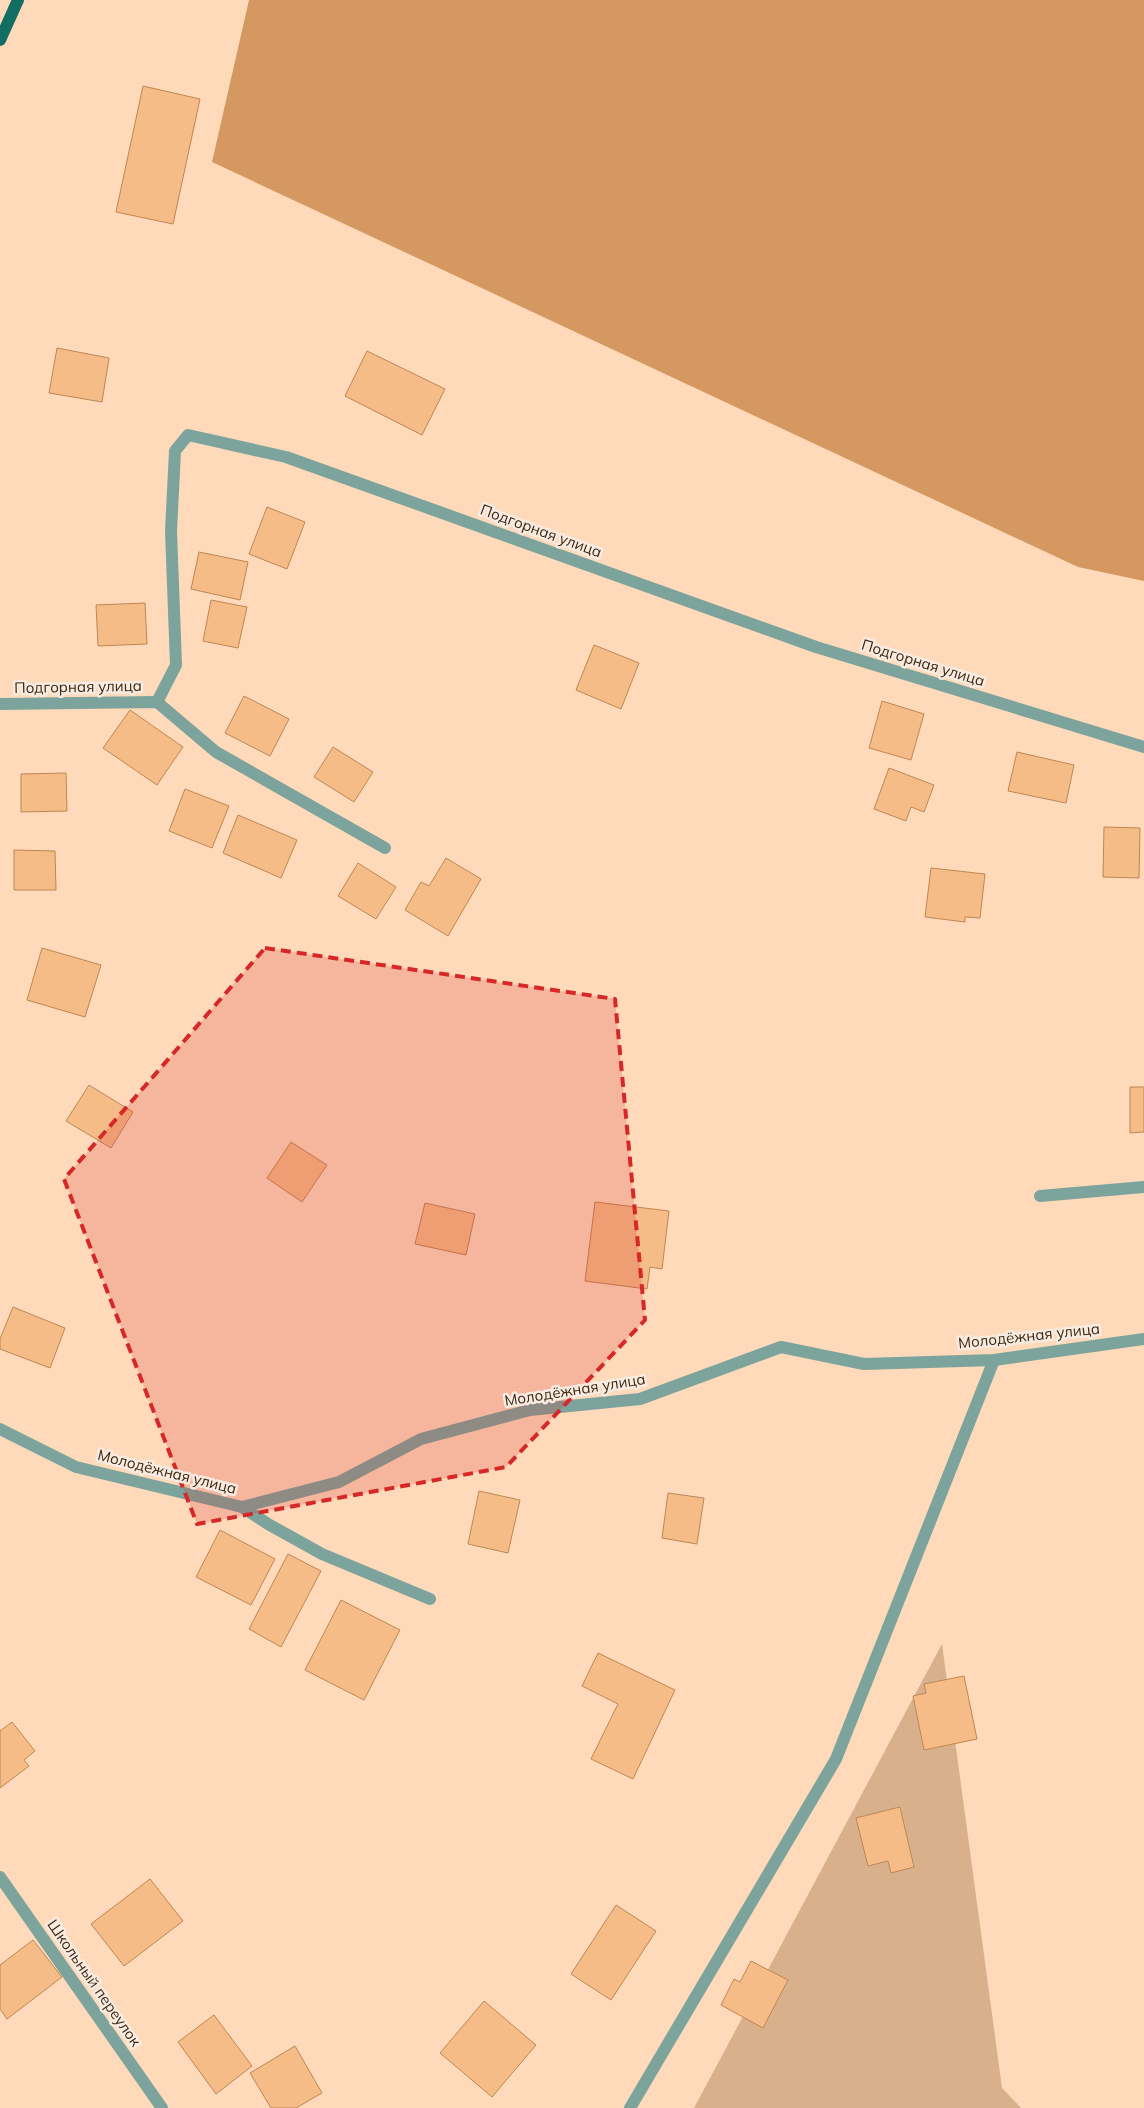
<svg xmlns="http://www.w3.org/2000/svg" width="1144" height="2108" font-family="Mulish,sans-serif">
  <rect width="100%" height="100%" fill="#fedabb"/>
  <polygon fill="#d9b08c" points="942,1644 1002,2088 1021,2108 694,2108"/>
  <polygon fill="#d49860" points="249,0 1144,0 1144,581 1078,567 212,162"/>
  <g fill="#f5bc87" stroke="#bd8754">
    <polygon points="143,86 200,99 173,224 116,212"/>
    <polygon points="57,348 109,358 102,402 49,393"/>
    <polygon points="367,351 445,389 422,435 345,396"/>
    <polygon points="267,507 305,522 287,569 249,554"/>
    <polygon points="199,552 248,562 240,600 191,589"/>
    <polygon points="211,600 247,607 238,648 203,641"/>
    <polygon points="145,603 147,644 98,646 96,605"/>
    <polygon points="594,645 639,663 621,709 576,690"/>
    <polygon points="244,696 289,719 270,756 225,733"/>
    <polygon points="882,701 924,714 911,760 869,748"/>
    <polygon points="130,710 183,747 157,785 103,748"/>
    <polygon points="333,747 373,772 354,802 314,777"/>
    <polygon points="1017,752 1074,765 1066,803 1008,791"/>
    <polygon points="889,768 934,785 924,812 911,807 906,821 874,809"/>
    <polygon points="66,773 67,811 21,812 21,774"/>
    <polygon points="185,789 229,806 212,848 169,831"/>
    <polygon points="238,815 297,840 281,878 223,853"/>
    <polygon points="1104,827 1140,828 1139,878 1103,877"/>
    <polygon points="14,850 55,851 56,890 14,890"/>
    <polygon points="446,858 481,879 448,936 405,910 421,882 429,886"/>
    <polygon points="358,863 396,887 376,919 338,896"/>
    <polygon points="931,868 985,874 980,918 965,917 965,922 925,917"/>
    <polygon points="42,948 101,965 85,1017 27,1000"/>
    <polygon points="89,1085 133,1112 111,1148 66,1121"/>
    <polygon points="1130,1087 1144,1087 1144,1132 1130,1133"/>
    <polygon points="291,1142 327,1165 302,1202 267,1178"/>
    <polygon points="595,1202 669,1211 662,1269 650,1267 647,1289 585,1281"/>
    <polygon points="425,1203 475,1214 466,1255 415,1244"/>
    <polygon points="13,1307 65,1328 50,1368 0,1349 0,1339"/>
    <polygon points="479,1491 520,1500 508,1553 468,1544"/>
    <polygon points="668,1493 704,1498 697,1544 662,1538"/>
    <polygon points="220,1530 275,1559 251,1605 196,1577"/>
    <polygon points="288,1554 321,1571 281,1647 249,1629"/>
    <polygon points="341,1600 400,1630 364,1700 305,1670"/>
    <polygon points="598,1653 675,1690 633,1779 591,1759 618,1704 582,1686"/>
    <polygon points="964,1676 977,1739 924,1750 913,1696 926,1693 924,1684"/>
    <polygon points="12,1722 35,1751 24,1760 29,1766 0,1788 0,1731"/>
    <polygon points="900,1807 914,1867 891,1873 888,1861 868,1866 856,1818"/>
    <polygon points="150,1879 183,1921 124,1966 91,1924"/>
    <polygon points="616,1905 656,1931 611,2000 571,1974"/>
    <polygon points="33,1940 62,1977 7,2019 0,2009 0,1965"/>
    <polygon points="751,1961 788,1980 763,2028 721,2005 734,1979 740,1982"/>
    <polygon points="484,2001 536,2045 492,2097 440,2053"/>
    <polygon points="214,2015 252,2066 216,2094 178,2042"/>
    <polygon points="295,2046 322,2093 296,2108 271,2108 250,2073"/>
  </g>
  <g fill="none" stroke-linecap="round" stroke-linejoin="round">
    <g stroke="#7ca39c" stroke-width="12">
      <polyline points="157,702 176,665 171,531 175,451 188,435 286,457 816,647 1144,747"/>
      <polyline points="0,704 157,702 216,752 385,848"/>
      <polyline points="1040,1196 1144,1187"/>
      <polyline points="0,1429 76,1467 242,1507 339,1482 421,1439 530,1410 640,1399 781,1347 864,1364 994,1360 1144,1339"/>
      <polyline points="242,1507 268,1524 322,1554 430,1599"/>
      <polyline points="0,1877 162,2108"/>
      <polyline points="630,2108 836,1759 994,1360"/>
    </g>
    <polyline stroke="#126d63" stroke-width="12" points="0,40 18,0"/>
  </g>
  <path fill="#d62828" fill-opacity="0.2" stroke="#d62828" stroke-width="4" stroke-dasharray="10 6" stroke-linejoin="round" d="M265,948l350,51 30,321 -139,147 -309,57 -133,-345z"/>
  <g text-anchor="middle" stroke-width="5" stroke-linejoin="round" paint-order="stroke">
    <g font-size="15" fill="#3d2711" stroke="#f8ece2">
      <text transform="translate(541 531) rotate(20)" y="5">Подгорная улица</text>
      <text transform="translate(923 663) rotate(17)" y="5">Подгорная улица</text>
      <text transform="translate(78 687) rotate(-1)" y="5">Подгорная улица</text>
      <text transform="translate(1029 1336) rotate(-6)" y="5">Молодёжная улица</text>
      <text transform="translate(575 1390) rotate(-9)" y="5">Молодёжная улица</text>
      <text transform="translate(167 1472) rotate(14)" y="5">Молодёжная улица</text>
      <text transform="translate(94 1983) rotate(55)" y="5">Школьный переулок</text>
    </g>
  </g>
</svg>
